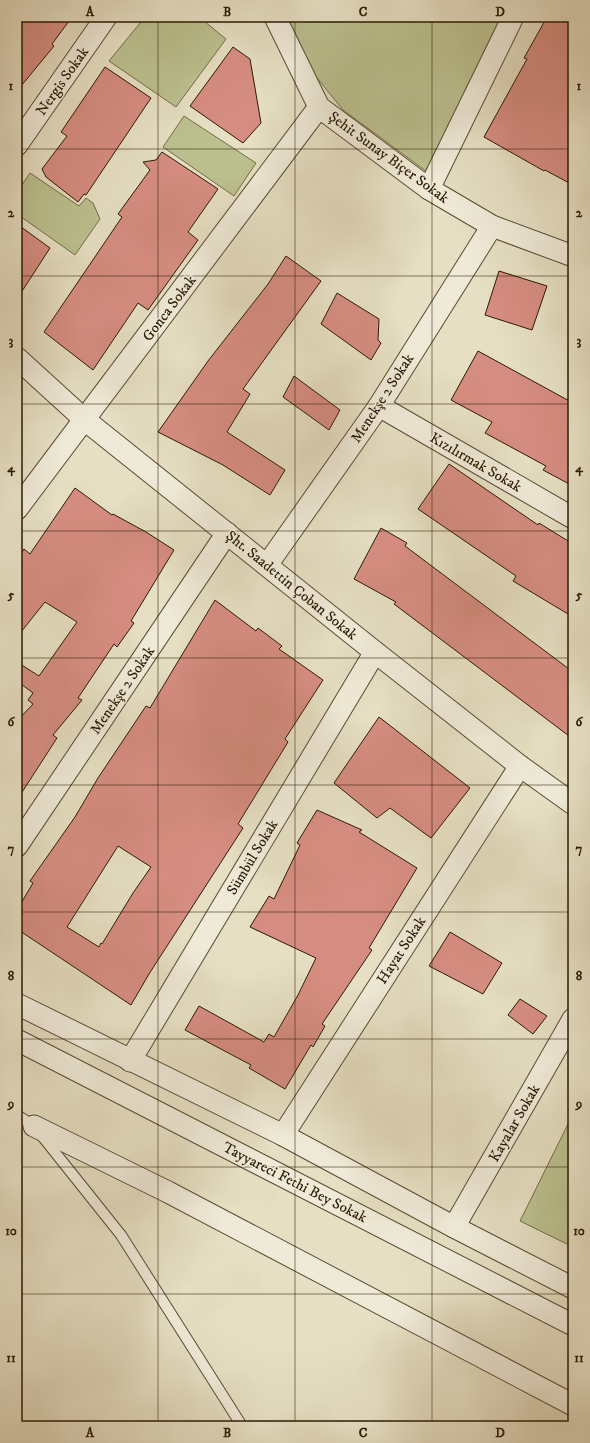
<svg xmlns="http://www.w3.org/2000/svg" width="590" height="1443" font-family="'IM FELL DW Pica',serif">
  <rect width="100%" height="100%" fill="#e6dfc3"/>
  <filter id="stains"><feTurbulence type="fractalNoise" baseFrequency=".005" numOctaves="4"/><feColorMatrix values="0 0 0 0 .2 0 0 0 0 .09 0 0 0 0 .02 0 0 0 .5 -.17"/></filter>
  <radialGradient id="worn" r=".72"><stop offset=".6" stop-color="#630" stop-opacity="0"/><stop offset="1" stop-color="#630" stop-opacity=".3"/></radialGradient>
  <g fill="#bcc08f" stroke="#746d48">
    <polygon points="145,17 199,17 226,39 176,107 109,61"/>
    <polygon points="285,17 506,17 426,171 343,110 305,63"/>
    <polygon points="184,116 256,163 234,196 163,147"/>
    <polygon points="30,173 79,206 86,198 93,203 100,219 75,255 17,214 17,192"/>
    <polygon points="573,1114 573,1247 520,1221"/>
  </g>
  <g fill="#d68d81" stroke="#2c1a02" fill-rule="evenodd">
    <polygon points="17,17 72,17 52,44 54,46 17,91"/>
    <polygon points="547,17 573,17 573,185 545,170 544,171 484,137 527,59 524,58"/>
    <polygon points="233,47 250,59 261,123 243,143 190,106"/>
    <polygon points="105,67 151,98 86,195 84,194 78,202 46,177 42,169 67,136 61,132"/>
    <polygon points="162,152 218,189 188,232 198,240 148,310 138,303 93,370 44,332 122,217 118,214 150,170 143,162 156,160"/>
    <polygon points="17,224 50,248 17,299"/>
    <polygon points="286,256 321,281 243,389 250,394 227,432 285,470 270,495 223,465 158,432 208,361 268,284"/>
    <polygon points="499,271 547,286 532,330 485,315"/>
    <polygon points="337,293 379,319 378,340 381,343 371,360 321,324"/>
    <polygon points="478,351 573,403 573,486 543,470 546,466 485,433 492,422 451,400"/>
    <polygon points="294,376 340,410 329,430 283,397"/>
    <polygon points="449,464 538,525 539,523 573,544 573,617 513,581 516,576 418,509"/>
    <polygon points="75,488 112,515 113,514 146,532 174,550 131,621 134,623 117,647 114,644 78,698 82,700 53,735 57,738 17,800 17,721 33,704 28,700 33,693 17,681 17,662 39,676 77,622 45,602 17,637 17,559 24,549 30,554"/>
    <polygon points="381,528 407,543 405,546 573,672 573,739 394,604 396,602 354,579"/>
    <path d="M215,600l41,31 2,-3 24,18 -3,3 44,31 -38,59 3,3 -50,82 5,4 -94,146 -18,31 -114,-76v-19l16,-27 -3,-2 45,-64 23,-39 48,-72 4,2zM118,846l33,21 -18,26 -31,51 -1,-1 -2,4 -32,-20z"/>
    <polygon points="379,717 470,788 431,838 390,808 377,818 334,783"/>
    <polygon points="317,810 362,830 359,832 417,868 369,948 372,950 322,1024 325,1026 313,1047 311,1045 285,1089 249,1068 251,1065 185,1030 199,1006 264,1042 269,1034 274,1037 298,995 316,958 250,927 269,896 274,899 300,845 297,843"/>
    <polygon points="450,932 502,963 483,994 429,966"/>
    <polygon points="520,999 547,1016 533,1034 508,1015"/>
  </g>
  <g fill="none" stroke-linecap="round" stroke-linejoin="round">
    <g stroke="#5a4b32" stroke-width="12">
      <polyline id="service" points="17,1115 34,1126 121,1235 242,1426"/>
    </g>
    <g stroke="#5a4b32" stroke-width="23">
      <g id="minor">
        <polyline points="275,17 319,107 429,189 492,226 573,256"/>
        <polyline points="17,145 106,17"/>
        <polyline points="429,189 513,17"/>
        <polyline points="17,358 85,420 375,652 520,766 573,804"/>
        <polyline points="379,406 573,518"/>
        <polyline points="17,509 319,107"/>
        <polyline points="267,565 379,406 492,226"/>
        <polyline points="17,846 227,533"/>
        <polyline points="17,1004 283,1135 454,1227 573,1288"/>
        <polyline points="17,1040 573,1325"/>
        <polyline points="130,1061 375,652"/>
        <polyline points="34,1126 168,1192 573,1405"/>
        <polyline points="283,1135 520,766"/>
        <polyline points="454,1227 573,1019"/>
      </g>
    </g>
    <use href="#service" stroke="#efead8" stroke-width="10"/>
    <use href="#minor" stroke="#efead8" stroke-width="21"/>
  </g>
  <path fill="none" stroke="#2c1a02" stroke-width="1" stroke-opacity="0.55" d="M158,17v1409M295,17v1409M432,17v1409M17,149h556M17,276h556M17,404h556M17,531h556M17,658h556M17,785h556M17,912h556M17,1039h556M17,1167h556M17,1294h556"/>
  <g text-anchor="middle" stroke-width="3" stroke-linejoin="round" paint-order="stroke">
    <g font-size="15" fill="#2c1a02" stroke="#efead8">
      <text transform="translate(62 81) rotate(-55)" y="5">Nergis Sokak</text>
      <text transform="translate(389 157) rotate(36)" y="5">Şehit Sunay Biçer Sokak</text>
      <text transform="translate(169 308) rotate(-53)" y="5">Gonca Sokak</text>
      <text transform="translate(382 398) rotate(-57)" y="5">Menekşe 2 Sokak</text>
      <text transform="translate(476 462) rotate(30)" y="5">Kızılırmak Sokak</text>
      <text transform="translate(292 585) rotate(39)" y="5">Şht. Saadettin Çoban Sokak</text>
      <text transform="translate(122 690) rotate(-56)" y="5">Menekşe 2 Sokak</text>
      <text transform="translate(252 857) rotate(-59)" y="5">Sümbül Sokak</text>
      <text transform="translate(401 950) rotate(-57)" y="5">Hayat Sokak</text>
      <text transform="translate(514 1123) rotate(-60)" y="5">Kayalar Sokak</text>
      <text transform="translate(295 1182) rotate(27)" y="5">Tayyareci Fethi Bey Sokak</text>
    </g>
  </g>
  <rect width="590" height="1443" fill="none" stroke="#e6dfc3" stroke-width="44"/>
  <rect x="22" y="22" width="546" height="1399" fill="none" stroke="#2c1a02" stroke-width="1.5"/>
  <g font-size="13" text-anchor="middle" font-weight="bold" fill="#2c1a02">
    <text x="90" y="16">A</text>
    <text x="227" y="16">B</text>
    <text x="363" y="16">C</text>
    <text x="500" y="16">D</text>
    <text x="11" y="90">1</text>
    <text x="579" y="90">1</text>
    <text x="11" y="217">2</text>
    <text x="579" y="217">2</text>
    <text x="11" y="345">3</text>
    <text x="579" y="345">3</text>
    <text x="11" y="472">4</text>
    <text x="579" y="472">4</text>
    <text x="11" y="599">5</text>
    <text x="579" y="599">5</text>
    <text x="11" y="726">6</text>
    <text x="579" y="726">6</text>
    <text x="11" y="853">7</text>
    <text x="579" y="853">7</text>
    <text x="11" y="980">8</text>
    <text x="579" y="980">8</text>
    <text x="11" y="1108">9</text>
    <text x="579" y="1108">9</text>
    <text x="11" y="1235">10</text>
    <text x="579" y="1235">10</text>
    <text x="11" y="1362">11</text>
    <text x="579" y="1362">11</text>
    <text x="90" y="1437">A</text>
    <text x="227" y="1437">B</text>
    <text x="363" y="1437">C</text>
    <text x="500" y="1437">D</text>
  </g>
  <rect width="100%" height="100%" filter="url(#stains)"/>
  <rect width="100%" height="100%" fill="url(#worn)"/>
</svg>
